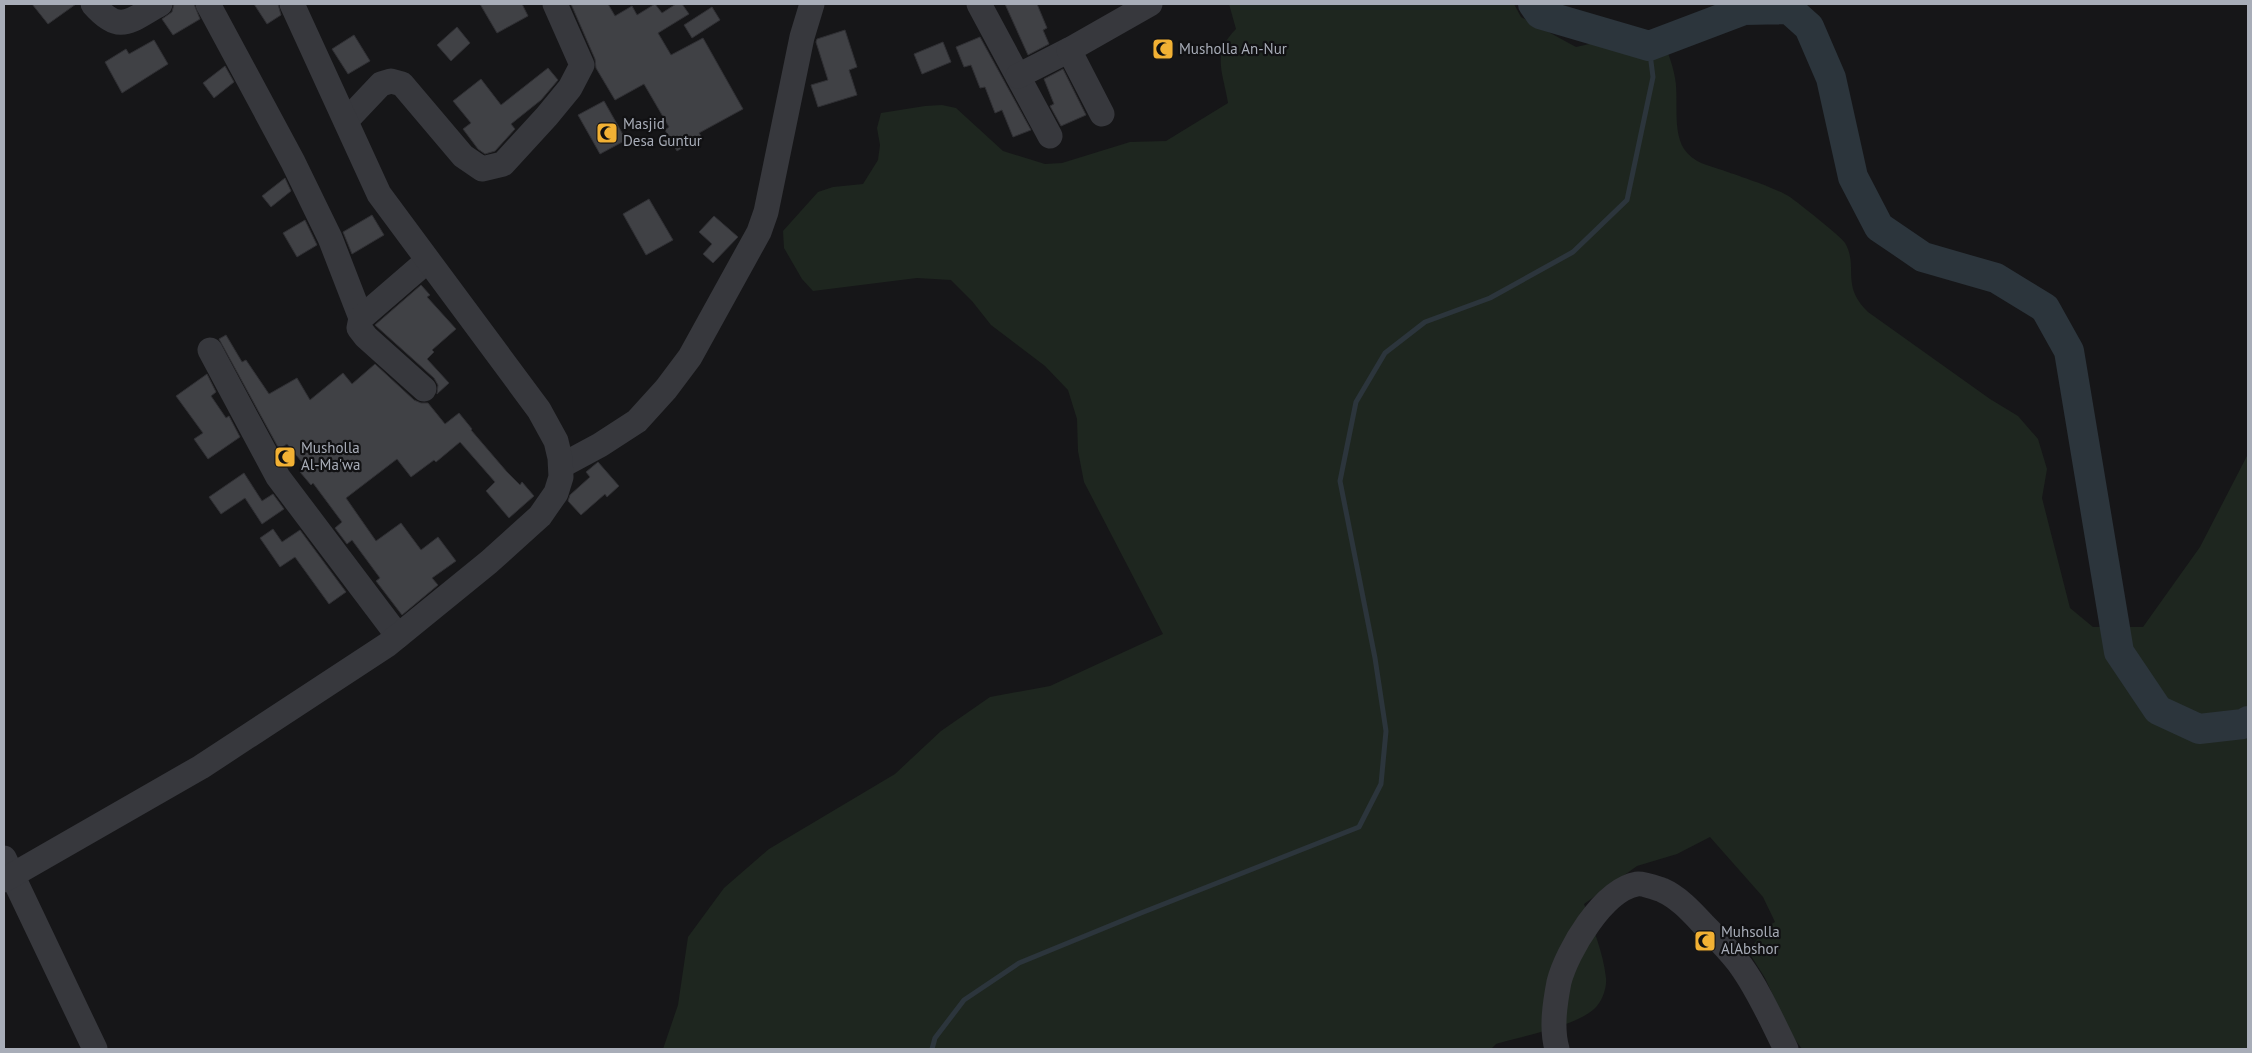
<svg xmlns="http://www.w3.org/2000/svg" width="2252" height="1053" font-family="'PT Sans',sans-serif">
  <rect width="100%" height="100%" fill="#161618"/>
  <path fill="#1e261f" d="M1229,4h285l7,13 55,30 80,-18c9,16 16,31 19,49 4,19 -3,52 9,71 10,14 23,16 38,21 17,6 54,18 68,27 7,5 52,40 55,46 14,24 -5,42 23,69l122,87 28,17 20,23 9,30 -5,29 28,110 23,19h50l57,-80 48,-93v595h-446l-11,-15 -26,-56 -17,-27 20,-25 7,-4 -12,-25 -53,-60 -33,17 -40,12 -53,38c9,24 19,48 22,74 1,10 -4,24 -12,31 -16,16 -74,28 -98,35l-5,5h-828l15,-44 10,-68 36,-49 45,-39 126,-75 46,-43 49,-34 60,-11 113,-52 -79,-152 -6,-31 -1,-32 -9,-29 -23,-24 -54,-41 -19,-24 -21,-21 -34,-2 -104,13 -11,-12 -18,-31 -1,-17 35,-39 15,-5 30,-3 15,-24 2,-15 -3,-17 4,-15 44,-7 17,-1 14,3 47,43 42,13 17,-1 68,-21 36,-1 62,-38c-5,-32 -17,-49 8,-74z"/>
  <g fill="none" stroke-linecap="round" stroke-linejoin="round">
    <polyline stroke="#2c353c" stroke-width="5" points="932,1049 935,1038 964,1000 1019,963 1141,913 1359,827 1381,784 1386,731 1375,658 1340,481 1356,402 1385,353 1425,322 1490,298 1573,252 1627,200 1653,77 1649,46"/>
    <polyline stroke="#2c353c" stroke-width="30" points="1533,4 1540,14 1649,46 1744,10 1789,9 1809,27 1831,78 1853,177 1879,227 1923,257 1996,278 2045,308 2069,351 2119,652 2158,710 2199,729 2243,724 2248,721"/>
  </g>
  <g fill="#404145" stroke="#303034">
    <polygon points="32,4 76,4 48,24"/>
    <polygon points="174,4 194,4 200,19 173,35 162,19 172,12"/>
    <polygon points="254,4 278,4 281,15 267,24"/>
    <polygon points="480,4 522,4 528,16 497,33"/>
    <polygon points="571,4 608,4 615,16 632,6 637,15 655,4 662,13 676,4 682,4 689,14 658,33 671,55 703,38 743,109 699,133 701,136 677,151 665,130 669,127 644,84 615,100 596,68 595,59"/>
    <polygon points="1005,4 1037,4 1047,28 1043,30 1049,44 1028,55"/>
    <polygon points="712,7 720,20 692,38 684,25"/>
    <polygon points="457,27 470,43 451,61 437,45"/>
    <polygon points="845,30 857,67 849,70 857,95 818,107 811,85 828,80 816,42 817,39"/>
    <polygon points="354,35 370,61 348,74 332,49"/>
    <polygon points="980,37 1031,130 1013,137 1002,110 995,113 985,87 980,88 971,65 964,67 956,47"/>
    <polygon points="154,40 168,64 122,93 105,62 126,49 129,54"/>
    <polygon points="943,42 951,62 922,74 914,54"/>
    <polygon points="225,66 234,82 214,98 203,83"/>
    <polygon points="548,68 558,80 541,100 511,124 515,129 495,151 485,154 478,149 463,129 471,123 453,101 481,79 501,105"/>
    <polygon points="1063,69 1086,115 1061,126 1050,106 1054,104 1044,79"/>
    <polygon points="604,101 626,140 600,154 578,115"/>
    <polygon points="285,178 291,191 271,207 262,196"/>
    <polygon points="649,199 673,240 646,255 623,214"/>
    <polygon points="372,215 384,235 352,254 343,232"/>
    <polygon points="714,216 738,237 713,263 703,254 712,244 699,232"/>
    <polygon points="305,220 317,245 297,257 283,233"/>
    <polygon points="421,285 430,295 427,297 456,329 432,350 434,352 427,359 449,383 437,394 438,385 434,378 375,325"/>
    <polygon points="226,335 242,362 246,360 269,394 297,378 310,400 343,373 352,384 375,364 414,400 421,403 428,403 445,424 459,413 472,429 471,430 507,472 520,485 522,482 534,496 509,518 486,491 495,482 460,442 436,462 434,460 411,477 397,459 346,498 376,541 401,523 421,550 438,537 456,561 432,578 438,585 402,615 376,581 380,578 352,540 347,544 335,528 342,522 313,483 311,485 300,472 306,467 287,444 279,449 219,339"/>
    <polygon points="207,374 216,392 211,396 226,418 229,416 240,437 208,459 194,439 203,433 176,396"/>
    <polygon points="598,462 619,486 607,497 605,494 581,515 568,501 570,495 590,477 586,472"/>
    <polygon points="244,473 262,501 273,494 284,509 262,524 245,498 221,514 209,497"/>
    <polygon points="273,529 282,542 300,530 346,592 329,604 295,557 280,567 260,538"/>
  </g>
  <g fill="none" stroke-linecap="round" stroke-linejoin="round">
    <g stroke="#37383d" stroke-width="25">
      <path d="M93,4c27,31 36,17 67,0"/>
      <polyline points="208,4 293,162 330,238 361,318"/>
      <polyline points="979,4 1050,136"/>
      <polyline points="1018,76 1069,50"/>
      <polyline points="1102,114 1069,50 1150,4"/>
      <polyline points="346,121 381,84 391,81 402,84 463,156 482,169 503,164 547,116 570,88 582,65 555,4"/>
      <polyline points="210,350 278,477 398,636"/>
      <polyline points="424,389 366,337 359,328 361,318 427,261"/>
      <polyline points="561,466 600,445 637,421 666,389 690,357 759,232 766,212 802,37 812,4"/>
      <polyline points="4,858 95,1049"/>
      <polyline points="4,880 201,767 387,645 489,562 540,516 556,493 561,477 560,458 556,441 539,410 379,194 292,4"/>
      <path d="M1557,1049c-6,-21 -2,-46 2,-67 8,-31 44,-92 78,-98 6,-1 19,4 25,6 16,7 29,21 41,34 13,13 27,27 38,42 18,25 31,55 45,83"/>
    </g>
  </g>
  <defs>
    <g id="mosque-square" transform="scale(1.125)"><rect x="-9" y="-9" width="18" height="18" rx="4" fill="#f2b134" stroke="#111113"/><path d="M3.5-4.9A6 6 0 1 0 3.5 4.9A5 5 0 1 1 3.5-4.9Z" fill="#111"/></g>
  </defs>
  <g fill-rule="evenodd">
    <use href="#mosque-square" x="1163" y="49"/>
    <use href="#mosque-square" x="607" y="133"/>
    <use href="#mosque-square" x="285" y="457"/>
    <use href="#mosque-square" x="1705" y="941"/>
  </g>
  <g text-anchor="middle" stroke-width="4.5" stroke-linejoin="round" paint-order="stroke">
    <g font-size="15" fill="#a8adb8" stroke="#111113" text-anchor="start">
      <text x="1179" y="54">Musholla An-Nur</text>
      <text x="623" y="129">Masjid<tspan x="623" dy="17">Desa Guntur</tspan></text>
      <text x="301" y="453">Musholla<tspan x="301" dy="17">Al-Ma'wa</tspan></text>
      <text x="1721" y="937">Muhsolla<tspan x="1721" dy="17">AlAbshor</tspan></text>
    </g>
  </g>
  <rect width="2252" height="1053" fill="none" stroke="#a8adb8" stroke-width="10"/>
</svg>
